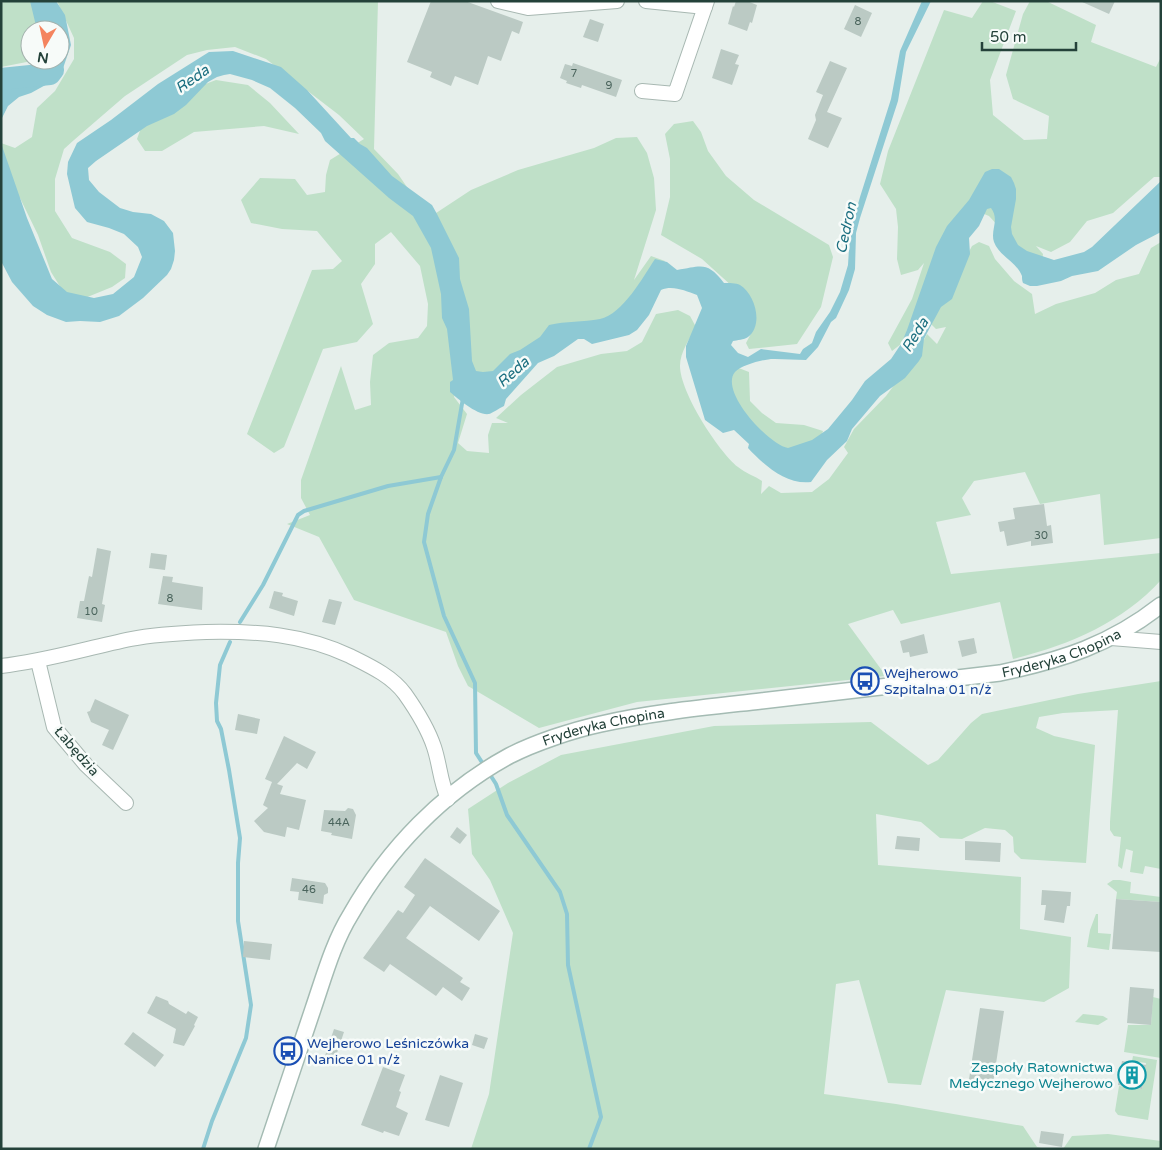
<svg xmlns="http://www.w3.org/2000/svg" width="1162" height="1150" font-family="'Varela Round',sans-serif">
  <rect width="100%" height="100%" fill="#e6efeb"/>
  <g fill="#bfe0c8">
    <polygon points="5,1 41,1 52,30 30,30 30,60 37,60 1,67 1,4"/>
    <path d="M57,1h321l-4,148 24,25 22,32 10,11 41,-27 47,-20 76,-22 22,-10 21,-1 10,16 7,25 2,32 -22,70 17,-24 14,5 -29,42 -143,74 -32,1 -7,19 13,17 -9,29 9,8 22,2 -1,-18 4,-12h16l-12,-5 25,-23 36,-28 44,-13 26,-3 15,-9 14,-28 22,-4 12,6 6,11c-6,11 -16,25 -16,39 0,26 38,85 58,101 7,6 17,9 24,14l-1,13 8,-8 12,7 31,-1 17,-13 19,-26 -4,-6 10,-18 32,-33 29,-39 12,-23 10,10 9,-17 -10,2 -5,-5 41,-78 7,-4 10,4 6,13 19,22 18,13 3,20 21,-10 39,-11 21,-13 23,-6 12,-26 10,-6v296l-57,7 -4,-51 -60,10 -15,-32 -51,9 -12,17 9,17 -35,7 15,52 210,-21v27c-39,43 -92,65 -148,79l-13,-57 -99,22 -8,-14 -45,14 38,52 -249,26 -98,26 -71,-42 -10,-20 -12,-34 -92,-32 -35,-63 -32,-13 23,-9 -9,-17v-18l40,-114 14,44 16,-5 -1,-23 3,-27 16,-12 29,-5 9,-12 1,-22 -8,-38 -29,-34 -16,12v20l-14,20 12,40 -16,18 -34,7 -39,98 -10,6 -27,-19 65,-164 21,-1 9,-8 -25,-30 -35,-2 -31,-6 -10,-23 19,-22 35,1 12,16 18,-3 1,-17 4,-15 34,-21 -25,-24 -73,-56 -31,-12 -28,3 -20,5 -62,41 -51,44 -10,9 -9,30v32l17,27 38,14 16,12 -1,14 -13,9 -27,11 -19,-2 -15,-24 -13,-37 -18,-37 -12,-11 -7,-44 14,5 17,-11 5,-29 18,-17 19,-32v-21z"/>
    <polygon points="983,1 990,1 1016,11 990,80 993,115 1024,140 1047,139 1049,116 1013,99 1006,75 1023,14 1030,1 1046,1 1096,25 1091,42 1156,67 1161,57 1161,177 1154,177 1113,213 1087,221 1070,242 1051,252 1036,246 1043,254 1042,262 1028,258 989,216 977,211 901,344 892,351 888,343 912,299 924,263 918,270 901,275 897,259 898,227 896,209 880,184 888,151 944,10 972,18"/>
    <polygon points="216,80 248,85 270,103 299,134 264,126 194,132 162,151 145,151 137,139 142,125 195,88"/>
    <polygon points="693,121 701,132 708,151 726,176 754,200 829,245 833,257 821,307 797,344 749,349 746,343 755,326 754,306 702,259 661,235 670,197 670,159 665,134 674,124"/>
    <polygon points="718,360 749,372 750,401 762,413 776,423 804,425 823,431 817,449 762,459"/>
    <polygon points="1161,681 1161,869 1145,866 1143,874 1130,872 1133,851 1126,849 1122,869 1118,866 1121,837 1114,836 1110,830 1110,822 1118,710 1063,713 1039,717 1036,728 1054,736 1095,745 1086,863 1021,859 1014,852 1013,837 1005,830 985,828 962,839 940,838 921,822 876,814 878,865 1021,877 1020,929 1071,937 1069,988 1044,1002 946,990 921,1085 888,1083 859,980 836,984 824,1094 896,1104 1023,1126 1037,1147 1046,1149 471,1149 489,1094 513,933 490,880 472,854 468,809 508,783 561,755 714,726 871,722 928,765 938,760 971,723 982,714 1078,694"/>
    <polygon points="1113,880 1120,880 1131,882 1130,893 1161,897 1161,902 1116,899 1117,892 1107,884"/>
    <polygon points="1096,914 1098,914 1098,933 1111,934 1109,950 1087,947 1090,930"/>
    <polygon points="1153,997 1161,999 1161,1058 1124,1052 1128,1025 1151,1025"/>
    <polygon points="1083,1014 1103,1016 1108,1019 1098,1025 1075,1022"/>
    <polygon points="1133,1056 1157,1060 1148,1120 1118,1115 1115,1111 1119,1086 1142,1089 1146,1063 1132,1061"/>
    <polygon points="1108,1134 1161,1141 1161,1149 1063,1149 1072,1136"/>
  </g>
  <g fill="#8ec9d4">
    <polygon points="30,1 56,1 65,15 71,45 60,77 31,93 19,97 8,106 1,120 1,85 24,79 35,60 60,60 60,30 37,30"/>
    <path d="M922,1h9l-25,51 -8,49 -38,117 -4,15 -1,36 -6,21 -13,28 -5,4 -13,25 -12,13c-11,0 -20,-1 -31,-1 -8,-1 -34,6 -40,13 -16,19 33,72 53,76l24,-8 16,-11 24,-29 13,-19 26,-22 10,-15 6,-14 29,-83 11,-21 22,-26 16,-28 7,-3h7l12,8 3,6 2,6v10l-5,28 1,7 6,11 9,6 27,9 30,-8 8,-5 69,-66v51l-25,13 -38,26 -26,5 -11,5 -24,5h-7l-7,-3c-1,-2 -1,-5 -1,-7 -5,-14 -23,-20 -28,-34 -4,-12 6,-22 -3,-34l-4,1 -8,17 -10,12 1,16 -18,45 -11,8 -14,26 -3,6 -2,17 -3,5 -14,17 -25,18 -28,33 -5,12 -20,19 -16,22c-25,3 -47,-17 -63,-34l1,-4 -15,-14 -11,3 -18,-13 -19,-63v-11l16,-38 -5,-13c-12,-4 -24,-10 -36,-5l-12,25 -12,15 -8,5 -37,9 -8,-5h-6l-24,17 -16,7 -32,36 -2,7c-5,2 -11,7 -15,8 -11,2 -31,-15 -39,-22v-10l3,-2 -6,-51 -5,-11 -1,-24 -10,-46 -18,-32 -24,-18 -64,-57 -4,-8 -26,-25 -25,-20 -18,-8 -22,-6 -6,1 -7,2 -9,5 -22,23 -12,9 -27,12 -51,35 -8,7 1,12 10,12 21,16 13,4 18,2 13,7 9,12 2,18 -1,9 -3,9 -4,6 -24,23 -24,18 -19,6 -20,-1 -14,1 -19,-7 -14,-9 -21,-24 -10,-19 -1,-120 26,75 25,61 15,13 27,6 19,-4 21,-17 8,-20 -4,-10 -14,-13 -15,-6 -22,-6 -12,-14 -8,-34 1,-12 9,-19 34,-23 47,-36 51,-32 24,-1 48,16 26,23 44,48h3l6,6 7,4 25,28 40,29 5,9 22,44 1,21 9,30 3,52 4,10 7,1 10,-1 17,-17 10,-4 20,-13 9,-12c17,-4 34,-3 51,-6 23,-5 43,-42 55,-60l12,3 10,8c25,-4 30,-9 47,13 5,0 12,0 16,2 15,9 24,40 8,52 -4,3 -11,3 -15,4l-2,4 7,8 10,4 13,-8 39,5 3,-5 9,-6 4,-11 14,-20 10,-20 8,-27 2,-33 10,-35 31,-98 9,-48z"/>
  </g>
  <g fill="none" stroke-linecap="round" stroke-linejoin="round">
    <g stroke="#8ec9d4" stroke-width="4">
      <polyline points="463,398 454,450 441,477 428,514 424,542 444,616 475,683 476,753 485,767"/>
      <polyline points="240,622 263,585 298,515 304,511 388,486 441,477"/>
      <polyline points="489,773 496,784 507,815 560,892 567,914 568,965 601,1117 589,1149"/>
      <polyline points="203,1149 212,1121 246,1038 251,1005 238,921 238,863 240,838 229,770 221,729 217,721 216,703 220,665 230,642"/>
    </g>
    <polyline stroke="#8ec9d4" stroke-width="22" points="1,79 50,74 53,70"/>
  </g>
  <g fill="#bbcac4">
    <polygon points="431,1 465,1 523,22 519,34 512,31 501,61 488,56 478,85 455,76 451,86 430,77 432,72 407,62"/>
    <polygon points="736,1 747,1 757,5 752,23 750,22 747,31 728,24 733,6 734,7"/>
    <polygon points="1080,1 1115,1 1109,14"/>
    <polygon points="855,5 872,13 861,37 844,29"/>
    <polygon points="590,19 604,24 598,42 583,37"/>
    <polygon points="721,49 739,55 735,64 739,65 732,85 712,78"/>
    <polygon points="830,61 847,68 827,112 842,118 828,148 808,139 816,120 815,115 823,95 816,92"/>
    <polygon points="573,63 622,80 616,97 582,85 581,88 566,83 567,81 560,78 565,64 572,66"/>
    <polygon points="1044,504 1047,526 1051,525 1053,543 1031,546 1031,541 1007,546 1004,531 1000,532 998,522 1015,519 1013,508"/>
    <polygon points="97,548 111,551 102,604 105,605 102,622 77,618 80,601 84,601 89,576 92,577"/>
    <polygon points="151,553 167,555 165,570 149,568"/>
    <polygon points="163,576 173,577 172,582 203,587 202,610 158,604"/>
    <polygon points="274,591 283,593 282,596 298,601 294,616 269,608"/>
    <polygon points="329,599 342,602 335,625 322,622"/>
    <polygon points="924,634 928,653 910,657 909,652 903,653 900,641"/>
    <polygon points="974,638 977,653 962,657 958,641"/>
    <polygon points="95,699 129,715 113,750 102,745 109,730 91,722 87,712 90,711"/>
    <polygon points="238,714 260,719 257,734 235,730"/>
    <polygon points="284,736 316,752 307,769 297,763 277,784 283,786 280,794 306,800 299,830 287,827 285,837 264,832 254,821 268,808 263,805 272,782 265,779"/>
    <polygon points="348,808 353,809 356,815 352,839 331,835 332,833 321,831 324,810 345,811"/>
    <polygon points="457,827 467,835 460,844 450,837"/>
    <polygon points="897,836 920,838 919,851 895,849"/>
    <polygon points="965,841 1001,843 1000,862 965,860"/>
    <polygon points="425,858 500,911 479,941 430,906 406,938 463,978 460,982 470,988 462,1001 443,987 436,996 390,964 384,972 363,958 398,910 403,913 415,895 404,887"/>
    <polygon points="292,878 325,883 328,888 328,893 324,895 323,904 298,900 299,892 290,891"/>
    <polygon points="1042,890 1071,892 1070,906 1067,906 1064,923 1044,920 1046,905 1041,905"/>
    <polygon points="1116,899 1161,902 1161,952 1112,949"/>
    <polygon points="244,941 272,944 270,960 243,957"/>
    <polygon points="1130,987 1154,989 1151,1025 1127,1023"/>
    <polygon points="156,996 168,1001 169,1004 186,1014 188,1011 198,1017 194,1025 195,1026 184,1046 173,1043 176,1029 147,1013"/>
    <polygon points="980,1008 1004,1011 992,1090 968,1086"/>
    <polygon points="334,1029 344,1032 334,1062 324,1059"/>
    <polygon points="133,1032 164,1055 155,1067 124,1044"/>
    <polygon points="475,1034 488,1038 484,1049 472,1045"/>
    <polygon points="1122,1061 1146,1065 1142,1089 1118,1085"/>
    <polygon points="383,1067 405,1075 399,1091 401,1092 396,1107 408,1113 399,1136 384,1131 383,1133 361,1125"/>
    <polygon points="440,1075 463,1083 449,1127 425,1120"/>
    <polygon points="1041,1131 1064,1134 1062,1147 1039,1143"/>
  </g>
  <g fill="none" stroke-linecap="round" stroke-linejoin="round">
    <g stroke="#a8b8b2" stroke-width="16">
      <g id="street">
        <polyline points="498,1 528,8 617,1"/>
        <polyline points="646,1 705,7"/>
        <polyline points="642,91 675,94 707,1"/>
        <polyline points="1111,638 1161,642"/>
        <polyline points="38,661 54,727 86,765 126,803"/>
        <path d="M1,666c45,-5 86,-18 130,-27 25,-5 50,-6 75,-7 51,-1 97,2 144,24 20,10 42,20 55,38 12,17 23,35 29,53 6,18 6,34 14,52"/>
      </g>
    </g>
    <g stroke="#a4bbb3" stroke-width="18">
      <g id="secondary">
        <path id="s1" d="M266,1149c16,-47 31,-93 47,-140 11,-32 20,-66 38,-95 37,-65 92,-122 158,-158 25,-13 64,-26 92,-32 53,-12 107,-17 160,-23 80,-9 160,-18 239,-28 62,-13 110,-28 161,-68"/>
      </g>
    </g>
    <use href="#street" stroke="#fff" stroke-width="14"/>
    <use href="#secondary" stroke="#fff" stroke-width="15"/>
  </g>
  <defs>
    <g id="bus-ring" transform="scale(1.4375)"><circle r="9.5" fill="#f7fbf9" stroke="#1a4fb4" stroke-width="1.5"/><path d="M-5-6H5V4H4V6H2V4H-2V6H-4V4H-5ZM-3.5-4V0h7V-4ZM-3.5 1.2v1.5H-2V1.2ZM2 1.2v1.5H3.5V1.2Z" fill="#1a4fb4"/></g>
    <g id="building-ring" transform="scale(1.4375)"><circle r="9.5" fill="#f7fbf9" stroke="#0f9aa8" stroke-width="1.5"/><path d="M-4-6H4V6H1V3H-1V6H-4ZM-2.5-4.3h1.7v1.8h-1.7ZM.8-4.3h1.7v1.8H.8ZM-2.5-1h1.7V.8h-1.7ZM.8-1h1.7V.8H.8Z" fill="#0f9aa8"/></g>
  </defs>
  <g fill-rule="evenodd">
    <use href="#bus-ring" x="865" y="681"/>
    <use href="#bus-ring" x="288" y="1051"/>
    <use href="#building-ring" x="1132" y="1075"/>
  </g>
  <g text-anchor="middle" stroke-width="5" stroke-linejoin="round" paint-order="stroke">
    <g font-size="11" fill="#4a645c">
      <text x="858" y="25">8</text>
      <text x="574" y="77">7</text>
      <text x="609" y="89">9</text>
      <text x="1041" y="539">30</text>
      <text x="170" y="602">8</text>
      <text x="91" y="615">10</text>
      <text x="339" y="826">44A</text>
      <text x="309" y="893">46</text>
    </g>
    <g font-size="14" fill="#24423a" stroke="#f7fbf9">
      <text dy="5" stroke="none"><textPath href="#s1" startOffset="1041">Fryderyka Chopina</textPath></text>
      <text dy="5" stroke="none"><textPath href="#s1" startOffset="576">Fryderyka Chopina</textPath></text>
      <text transform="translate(77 751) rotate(49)" y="5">Łabędzia</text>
    </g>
    <g font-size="14" fill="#164399" stroke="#f7fbf9" text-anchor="start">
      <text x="884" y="678">Wejherowo<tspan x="884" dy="16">Szpitalna 01 n/ż</tspan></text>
      <text x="307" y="1048">Wejherowo Leśniczówka<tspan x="307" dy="16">Nanice 01 n/ż</tspan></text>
    </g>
    <g font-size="14" fill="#0d838f" stroke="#f7fbf9" text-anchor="end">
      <text x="1113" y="1072">Zespoły Ratownictwa<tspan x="1113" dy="16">Medycznego Wejherowo</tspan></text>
    </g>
    <g font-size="15" font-style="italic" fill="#1c6f80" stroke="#f7fbf9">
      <text transform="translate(192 79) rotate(-35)" y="5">Reda</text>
      <text transform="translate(846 228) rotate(-78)" y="5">Cedron</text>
      <text transform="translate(915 335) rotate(-58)" y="5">Reda</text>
      <text transform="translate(513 372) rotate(-42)" y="5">Reda</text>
    </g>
  </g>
  <rect width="1162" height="1150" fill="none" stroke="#24423a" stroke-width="5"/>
  <g transform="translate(45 45) rotate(189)"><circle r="24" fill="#f7fbf9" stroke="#a3b1ad"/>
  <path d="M0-4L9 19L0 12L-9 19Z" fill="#f4845f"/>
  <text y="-8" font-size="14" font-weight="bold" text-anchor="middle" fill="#24423a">N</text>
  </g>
  <path d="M982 42v8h94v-8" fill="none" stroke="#24423a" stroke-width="2.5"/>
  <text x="990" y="42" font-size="15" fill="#24423a" stroke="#f7fbf9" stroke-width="4" paint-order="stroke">50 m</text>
</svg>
